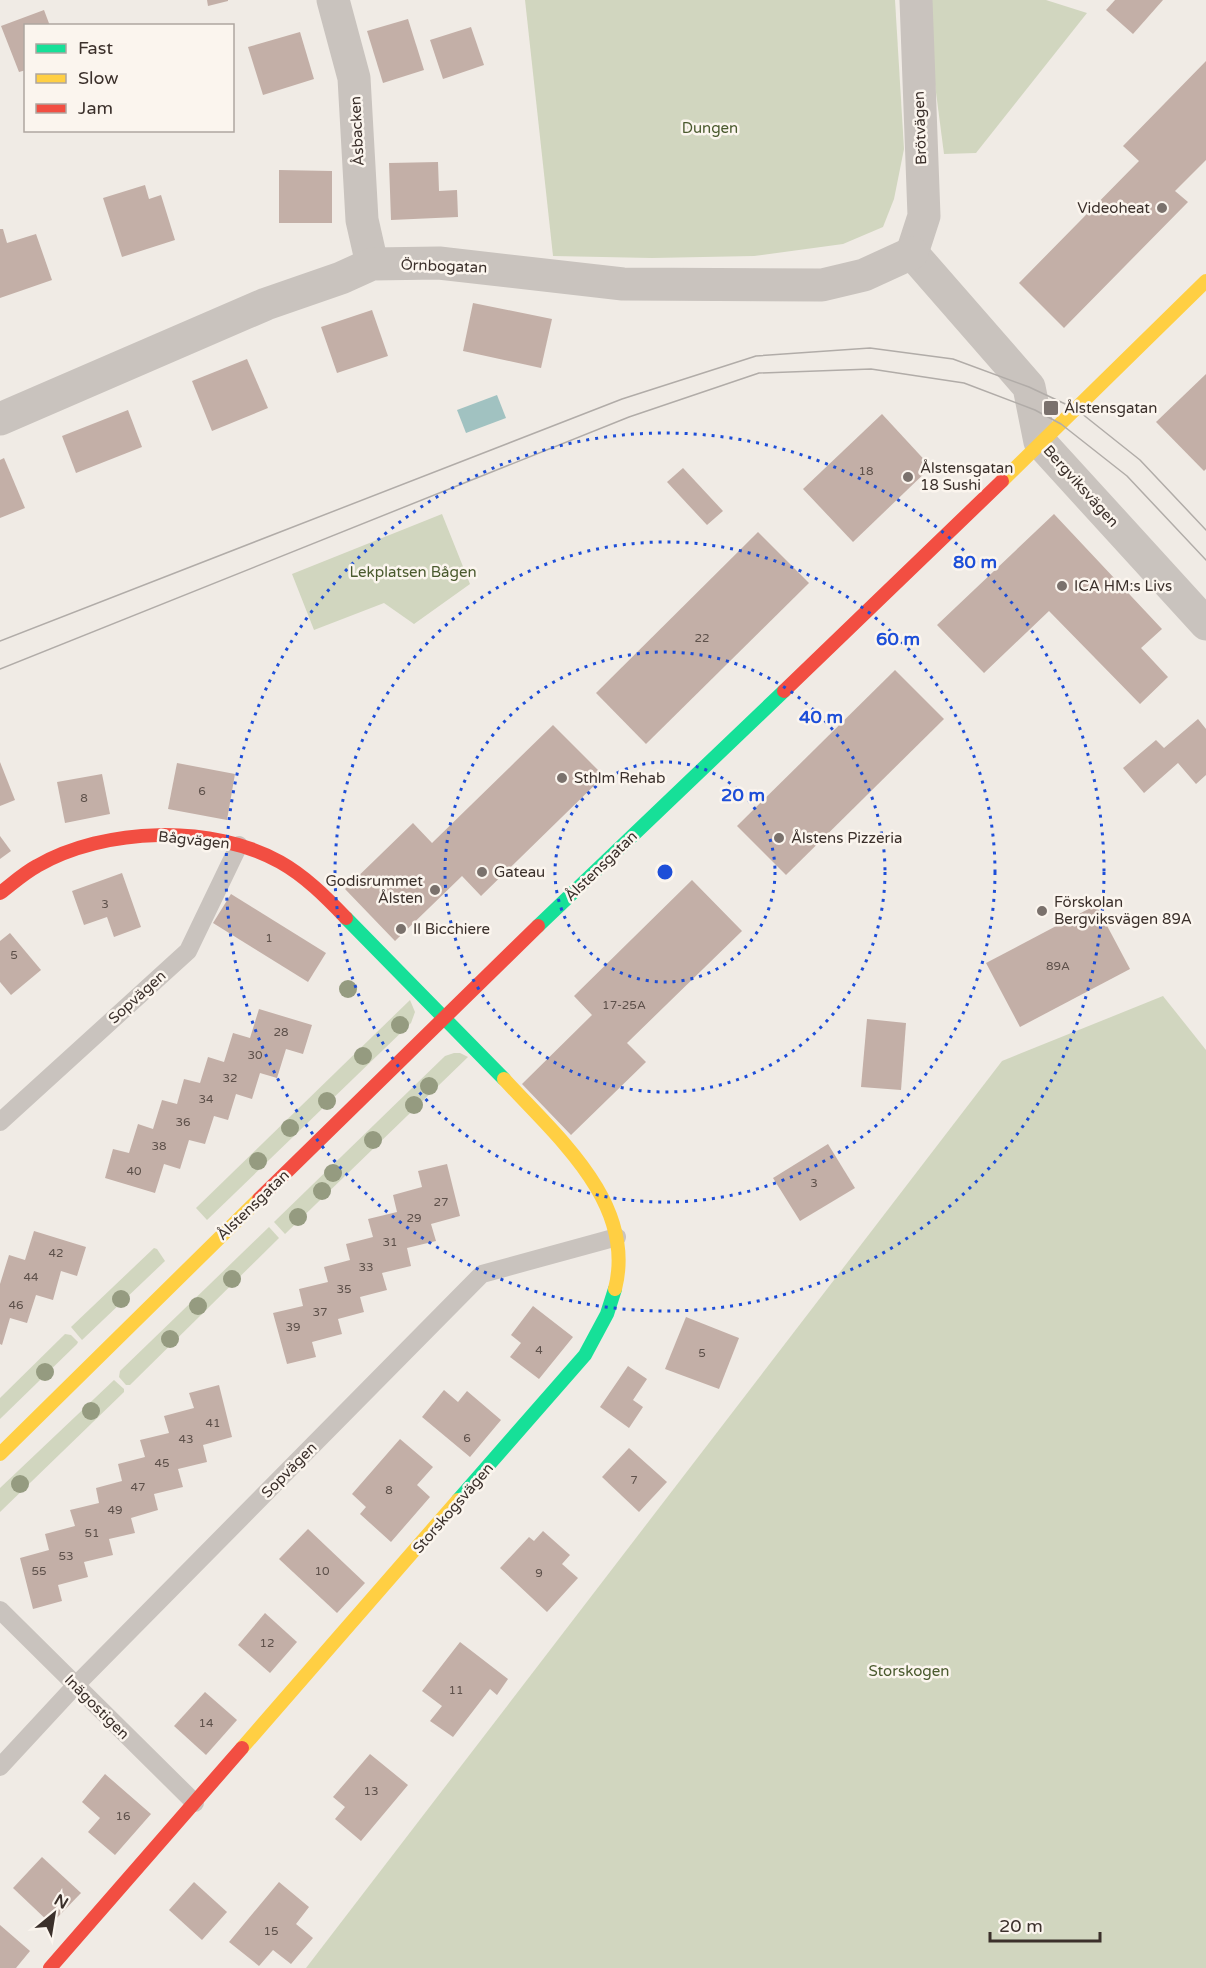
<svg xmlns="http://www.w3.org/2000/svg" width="1206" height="1968" font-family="'Varela Round',sans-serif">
  <rect width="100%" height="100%" fill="#f0ebe5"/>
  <g fill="#d1d6bf">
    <polygon points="525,0 895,0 904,149 894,199 883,227 843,244 754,256 652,258 553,256"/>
    <polygon points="929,0 1046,0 1087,13 976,153 944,154 931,54"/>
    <polygon points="442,514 470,584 414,624 384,603 314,630 292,574"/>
    <polygon points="1163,996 1206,1050 1206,1968 306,1968 1002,1061"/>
    <polygon points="410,1000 415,1012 411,1023 207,1220 196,1208"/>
    <polygon points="454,1053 460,1053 468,1057 285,1234 274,1222 445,1056"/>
    <polygon points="269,1227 279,1238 130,1385 126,1385 119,1377 120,1371"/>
    <polygon points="154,1248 157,1249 165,1261 82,1340 71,1327"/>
    <polygon points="65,1334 71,1335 78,1342 77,1344 0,1419 0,1398"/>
    <polygon points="114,1380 124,1389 124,1392 0,1512 0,1488"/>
  </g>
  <polygon fill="#a1c2c1" points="497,395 506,418 466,433 457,410"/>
  <g fill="#c3afa7">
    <polygon points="207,0 228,0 228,1 208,6"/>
    <polygon points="1115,0 1163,0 1133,34 1106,10"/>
    <polygon points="44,10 50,26 26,26 26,70 19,72 1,26"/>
    <polygon points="408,19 424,70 383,83 367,31"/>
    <polygon points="471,27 484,65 443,79 430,40"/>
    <polygon points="300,32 314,79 263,95 248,47"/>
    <polygon points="1206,61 1206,160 1175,191 1188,202 1064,328 1019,283 1139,161 1123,146"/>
    <polygon points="438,162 439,191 457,190 458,217 391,220 389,163"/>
    <polygon points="279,170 332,171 332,223 279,223"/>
    <polygon points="145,185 149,199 161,195 175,240 122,257 103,198"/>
    <polygon points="0,229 3,229 7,243 36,234 52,280 0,298"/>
    <polygon points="473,303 552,319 541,368 463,351"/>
    <polygon points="372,310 388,356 337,373 321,327"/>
    <polygon points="247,359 268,408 212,431 192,381"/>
    <polygon points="1206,374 1206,469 1204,471 1156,422"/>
    <polygon points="128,410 142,447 76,473 62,436"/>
    <polygon points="882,414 931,467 853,542 803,489"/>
    <polygon points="4,458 25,508 0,518 0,460"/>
    <polygon points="683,468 723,511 707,525 667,482"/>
    <polygon points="1054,514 1162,629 1141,648 1168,677 1140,704 1049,611 984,673 937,625"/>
    <polygon points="758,532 809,583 646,744 596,693"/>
    <polygon points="895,670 944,719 786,875 737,826"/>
    <polygon points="1198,719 1206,729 1206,775 1196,784 1178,763 1144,793 1123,768 1156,740 1164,748"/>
    <polygon points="553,725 604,776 481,896 462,876 395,941 345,889 413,823 432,843"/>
    <polygon points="0,762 15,800 0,806"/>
    <polygon points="177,763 235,774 227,820 168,809"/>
    <polygon points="102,774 110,814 65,823 57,782"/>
    <polygon points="0,836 11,851 0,859"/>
    <polygon points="122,873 141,927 114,937 107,917 84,925 72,891"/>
    <polygon points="692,880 742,931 627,1043 646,1062 571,1135 522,1084 592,1015 574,996"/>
    <polygon points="231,894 326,953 308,982 213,923"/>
    <polygon points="1096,905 1130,969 1020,1027 986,963"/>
    <polygon points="10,933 41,970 11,995 0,982 0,941"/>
    <polygon points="259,1009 312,1025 303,1054 286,1049 277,1078 260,1073 252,1099 236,1094 228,1120 214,1116 205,1144 189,1140 180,1169 164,1164 155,1193 105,1178 113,1149 129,1153 138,1124 153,1129 162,1100 177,1104 184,1079 200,1083 208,1057 224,1062 233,1033 250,1038"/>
    <polygon points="867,1019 906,1023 901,1090 861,1087"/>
    <polygon points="828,1144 855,1188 800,1221 773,1178"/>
    <polygon points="447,1164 460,1216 431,1224 436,1241 407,1248 411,1266 382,1273 387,1290 360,1297 364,1312 338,1319 342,1334 312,1342 316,1357 287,1364 273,1313 303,1306 299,1289 328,1282 324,1267 350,1260 346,1244 373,1237 368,1219 397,1212 393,1195 422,1187 418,1171"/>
    <polygon points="34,1231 86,1247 77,1276 61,1271 53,1300 36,1295 27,1323 10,1318 2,1345 0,1344 0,1284 9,1255 25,1260"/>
    <polygon points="533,1306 573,1337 539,1379 510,1357 521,1343 511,1335"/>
    <polygon points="686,1317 739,1338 719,1389 665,1369"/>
    <polygon points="628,1366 647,1379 633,1400 643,1407 629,1428 600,1407"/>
    <polygon points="219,1385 232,1437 203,1445 207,1462 178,1469 183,1487 154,1494 158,1510 131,1518 135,1533 109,1539 113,1555 84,1562 88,1577 58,1585 62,1601 33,1609 20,1558 49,1550 45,1534 75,1526 70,1510 99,1503 96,1488 122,1481 118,1464 145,1457 140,1440 169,1433 164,1416 194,1408 189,1393"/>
    <polygon points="444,1390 458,1402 467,1391 501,1420 470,1457 422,1417"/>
    <polygon points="400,1439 433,1467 417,1485 430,1497 391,1542 360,1514 366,1507 352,1494"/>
    <polygon points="629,1448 667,1482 639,1512 602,1477"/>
    <polygon points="308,1529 365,1583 337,1613 279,1559"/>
    <polygon points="543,1531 570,1555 562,1564 578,1578 547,1612 500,1568 529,1537 534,1541"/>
    <polygon points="265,1613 297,1642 270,1673 238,1645"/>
    <polygon points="460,1642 508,1679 497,1695 490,1689 453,1737 430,1721 442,1706 422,1691"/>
    <polygon points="205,1692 237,1720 206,1755 174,1726"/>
    <polygon points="370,1754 408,1785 361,1841 335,1819 345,1807 333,1797"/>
    <polygon points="105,1774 151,1814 115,1855 88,1832 100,1818 82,1802"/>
    <polygon points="42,1857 81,1893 51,1924 13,1888"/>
    <polygon points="194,1882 227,1912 202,1940 169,1910"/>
    <polygon points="279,1882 309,1907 296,1924 313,1938 291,1964 273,1950 259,1966 229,1942"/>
    <polygon points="0,1925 30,1951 16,1968 0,1968"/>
  </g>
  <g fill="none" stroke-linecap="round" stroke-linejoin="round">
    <g stroke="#c9c3be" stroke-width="18">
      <polyline points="0,1122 188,951 239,845"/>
      <polyline points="0,1610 195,1803"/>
      <polyline points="0,1767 75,1686 482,1274 617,1237"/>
    </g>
    <g stroke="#c9c3be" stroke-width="33">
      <polyline points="333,0 354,78 362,220 372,264"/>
      <polyline points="912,253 1029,387 1040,442 1206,624"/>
      <polyline points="912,253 924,216 916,0"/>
      <polyline points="0,419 266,304 341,278 372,264 439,263 623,284 822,285 864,275 912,253"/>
    </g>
    <g stroke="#16e098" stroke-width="14">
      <polyline points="346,918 504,1079"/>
      <polyline points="538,926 784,691"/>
      <polyline points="458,1500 585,1355 607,1314 615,1289"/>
    </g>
    <g stroke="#ffcf43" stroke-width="14">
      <polyline points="1002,481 1206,281"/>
      <path d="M504,1079c52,57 133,124 111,210"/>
      <polyline points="0,1454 259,1199"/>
      <polyline points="242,1748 458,1500"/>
    </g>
    <g stroke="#f24e42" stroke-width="14">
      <polyline points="784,691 1002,481"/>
      <path d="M0,893c12,-9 24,-20 37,-27 68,-39 175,-42 243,-4 25,14 46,35 66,56"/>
      <polyline points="259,1199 538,926"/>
      <polyline points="50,1968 242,1748"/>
    </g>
    <g stroke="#b1aca8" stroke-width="1.5">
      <polyline points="0,641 622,399 756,356 870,348 953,359 1029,387 1076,409 1140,460 1206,530"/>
      <polyline points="0,669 629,417 759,373 871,369 964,383 1035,410 1061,424 1127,476 1206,560"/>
    </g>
  </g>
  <g fill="#959b80">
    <circle cx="348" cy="989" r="9"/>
    <circle cx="400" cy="1025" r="9"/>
    <circle cx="363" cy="1056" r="9"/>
    <circle cx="429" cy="1086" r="9"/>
    <circle cx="327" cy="1101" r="9"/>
    <circle cx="414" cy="1105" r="9"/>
    <circle cx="290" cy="1128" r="9"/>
    <circle cx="373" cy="1140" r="9"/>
    <circle cx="258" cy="1161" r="9"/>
    <circle cx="333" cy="1173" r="9"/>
    <circle cx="322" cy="1191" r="9"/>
    <circle cx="298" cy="1217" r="9"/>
    <circle cx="232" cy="1279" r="9"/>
    <circle cx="121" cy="1299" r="9"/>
    <circle cx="198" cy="1306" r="9"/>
    <circle cx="170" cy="1339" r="9"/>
    <circle cx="45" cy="1372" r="9"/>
    <circle cx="91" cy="1411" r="9"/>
    <circle cx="20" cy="1484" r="9"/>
  </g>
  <g fill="none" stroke="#1d4ed8" stroke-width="3" stroke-dasharray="3 6">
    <circle cx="665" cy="872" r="110"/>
    <circle cx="665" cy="872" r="220"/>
    <circle cx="665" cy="872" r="330"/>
    <circle cx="665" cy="872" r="439"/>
  </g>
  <g fill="#7a716c" stroke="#fbf5ee" stroke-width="2">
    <circle cx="1162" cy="208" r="6"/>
    <rect x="1043" y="400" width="16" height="16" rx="3"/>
    <circle cx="908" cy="477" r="6"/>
    <circle cx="1062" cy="586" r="6"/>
    <circle cx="562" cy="778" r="6"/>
    <circle cx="779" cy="838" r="6"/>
    <circle cx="482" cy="872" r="6"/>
    <circle cx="435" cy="890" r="6"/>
    <circle cx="1042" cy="911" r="6"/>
    <circle cx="401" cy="929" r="6"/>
  </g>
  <g text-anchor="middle" stroke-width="5" stroke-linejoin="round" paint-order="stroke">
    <g font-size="12" fill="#5d504a">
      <text x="866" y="475">18</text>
      <text x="702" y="642">22</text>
      <text x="202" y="795">6</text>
      <text x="84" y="802">8</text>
      <text x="105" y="908">3</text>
      <text x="269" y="942">1</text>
      <text x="14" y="959">5</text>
      <text x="1058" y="970">89A</text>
      <text x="624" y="1009">17-25A</text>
      <text x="281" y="1036">28</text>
      <text x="255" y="1059">30</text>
      <text x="230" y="1082">32</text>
      <text x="206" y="1103">34</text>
      <text x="183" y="1126">36</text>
      <text x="159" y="1150">38</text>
      <text x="134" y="1175">40</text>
      <text x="814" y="1187">3</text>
      <text x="441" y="1206">27</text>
      <text x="414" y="1222">29</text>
      <text x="390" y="1246">31</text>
      <text x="56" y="1257">42</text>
      <text x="366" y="1271">33</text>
      <text x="31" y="1281">44</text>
      <text x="344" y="1293">35</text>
      <text x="16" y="1309">46</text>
      <text x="320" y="1316">37</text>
      <text x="293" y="1331">39</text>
      <text x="539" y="1354">4</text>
      <text x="702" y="1357">5</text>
      <text x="213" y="1427">41</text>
      <text x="467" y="1442">6</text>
      <text x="186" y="1443">43</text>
      <text x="162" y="1467">45</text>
      <text x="634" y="1484">7</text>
      <text x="138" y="1491">47</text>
      <text x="389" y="1494">8</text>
      <text x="115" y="1514">49</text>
      <text x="92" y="1537">51</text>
      <text x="66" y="1560">53</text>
      <text x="39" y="1575">55</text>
      <text x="322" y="1575">10</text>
      <text x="539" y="1577">9</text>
      <text x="267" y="1647">12</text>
      <text x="456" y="1694">11</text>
      <text x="206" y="1727">14</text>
      <text x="371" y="1795">13</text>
      <text x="123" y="1820">16</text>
      <text x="271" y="1935">15</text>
    </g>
    <g font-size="15" fill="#4a5a2e" stroke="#fbf5ee">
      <text x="710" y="133">Dungen</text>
      <text x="413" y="577">Lekplatsen Bågen</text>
      <text x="909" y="1676">Storskogen</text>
    </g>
    <g font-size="15" fill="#3b302b" stroke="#fbf5ee">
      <text transform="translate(920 128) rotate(-92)" y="5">Brötvägen</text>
      <text transform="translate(357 131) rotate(-93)" y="5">Åsbacken</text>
      <text transform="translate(444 266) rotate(2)" y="5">Örnbogatan</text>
      <text transform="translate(1081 486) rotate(48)" y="5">Bergviksvägen</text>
      <text transform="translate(194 840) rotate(6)" y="5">Bågvägen</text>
      <text transform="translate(601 866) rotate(-44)" y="5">Ålstensgatan</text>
      <text transform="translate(137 997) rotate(-42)" y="5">Sopvägen</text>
      <text transform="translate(253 1205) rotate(-44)" y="5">Ålstensgatan</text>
      <text transform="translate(289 1470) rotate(-45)" y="5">Sopvägen</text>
      <text transform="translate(453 1508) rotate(-49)" y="5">Storskogsvägen</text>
      <text transform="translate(97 1707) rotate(45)" y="5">Inägostigen</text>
    </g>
    <g font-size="15" fill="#3b302b" stroke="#fbf5ee" text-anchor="start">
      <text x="1150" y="213" text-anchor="end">Videoheat</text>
      <text x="1064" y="413">Ålstensgatan</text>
      <text x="920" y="473">Ålstensgatan<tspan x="920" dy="17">18 Sushi</tspan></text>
      <text x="1074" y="591">ICA HM:s Livs</text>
      <text x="574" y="783">Sthlm Rehab</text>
      <text x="791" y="843">Ålstens Pizzeria</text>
      <text x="494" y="877">Gateau</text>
      <text x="423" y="886" text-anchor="end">Godisrummet<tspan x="423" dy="17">Ålsten</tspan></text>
      <text x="1054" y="907">Förskolan<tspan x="1054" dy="17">Bergviksvägen 89A</tspan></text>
      <text x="413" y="934">Il Bicchiere</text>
    </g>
  </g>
  <circle cx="665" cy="872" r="9" fill="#1d4ed8" stroke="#fbf5ee" stroke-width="3"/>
  <g font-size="18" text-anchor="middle" font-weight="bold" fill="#1d4ed8" stroke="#fbf5ee" stroke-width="5" stroke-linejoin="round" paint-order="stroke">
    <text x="975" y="568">80 m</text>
    <text x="898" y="645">60 m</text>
    <text x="821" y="723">40 m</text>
    <text x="743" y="801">20 m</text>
  </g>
  <rect x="24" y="24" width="210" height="108" fill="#fbf5ee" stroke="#aea6a0" stroke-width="1.5"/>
  <rect x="36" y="44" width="30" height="9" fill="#16e098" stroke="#aea6a0" stroke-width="1.5"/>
  <text x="78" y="54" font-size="18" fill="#3b302b">Fast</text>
  <rect x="36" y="74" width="30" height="9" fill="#ffcf43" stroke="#aea6a0" stroke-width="1.5"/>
  <text x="78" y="84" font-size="18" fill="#3b302b">Slow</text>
  <rect x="36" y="104" width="30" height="9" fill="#f24e42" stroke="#aea6a0" stroke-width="1.5"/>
  <text x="78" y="114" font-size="18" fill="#3b302b">Jam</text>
  <g transform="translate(54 1914) rotate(30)" stroke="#fbf5ee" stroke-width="4.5" paint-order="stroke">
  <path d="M0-4.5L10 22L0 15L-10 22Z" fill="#3b302b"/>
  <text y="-9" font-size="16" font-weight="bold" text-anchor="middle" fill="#3b302b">N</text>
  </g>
  <path d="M990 1932v9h110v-9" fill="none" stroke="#3b302b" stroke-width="3"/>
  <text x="999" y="1932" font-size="18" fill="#3b302b" stroke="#fbf5ee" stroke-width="4.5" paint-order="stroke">20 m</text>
</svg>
